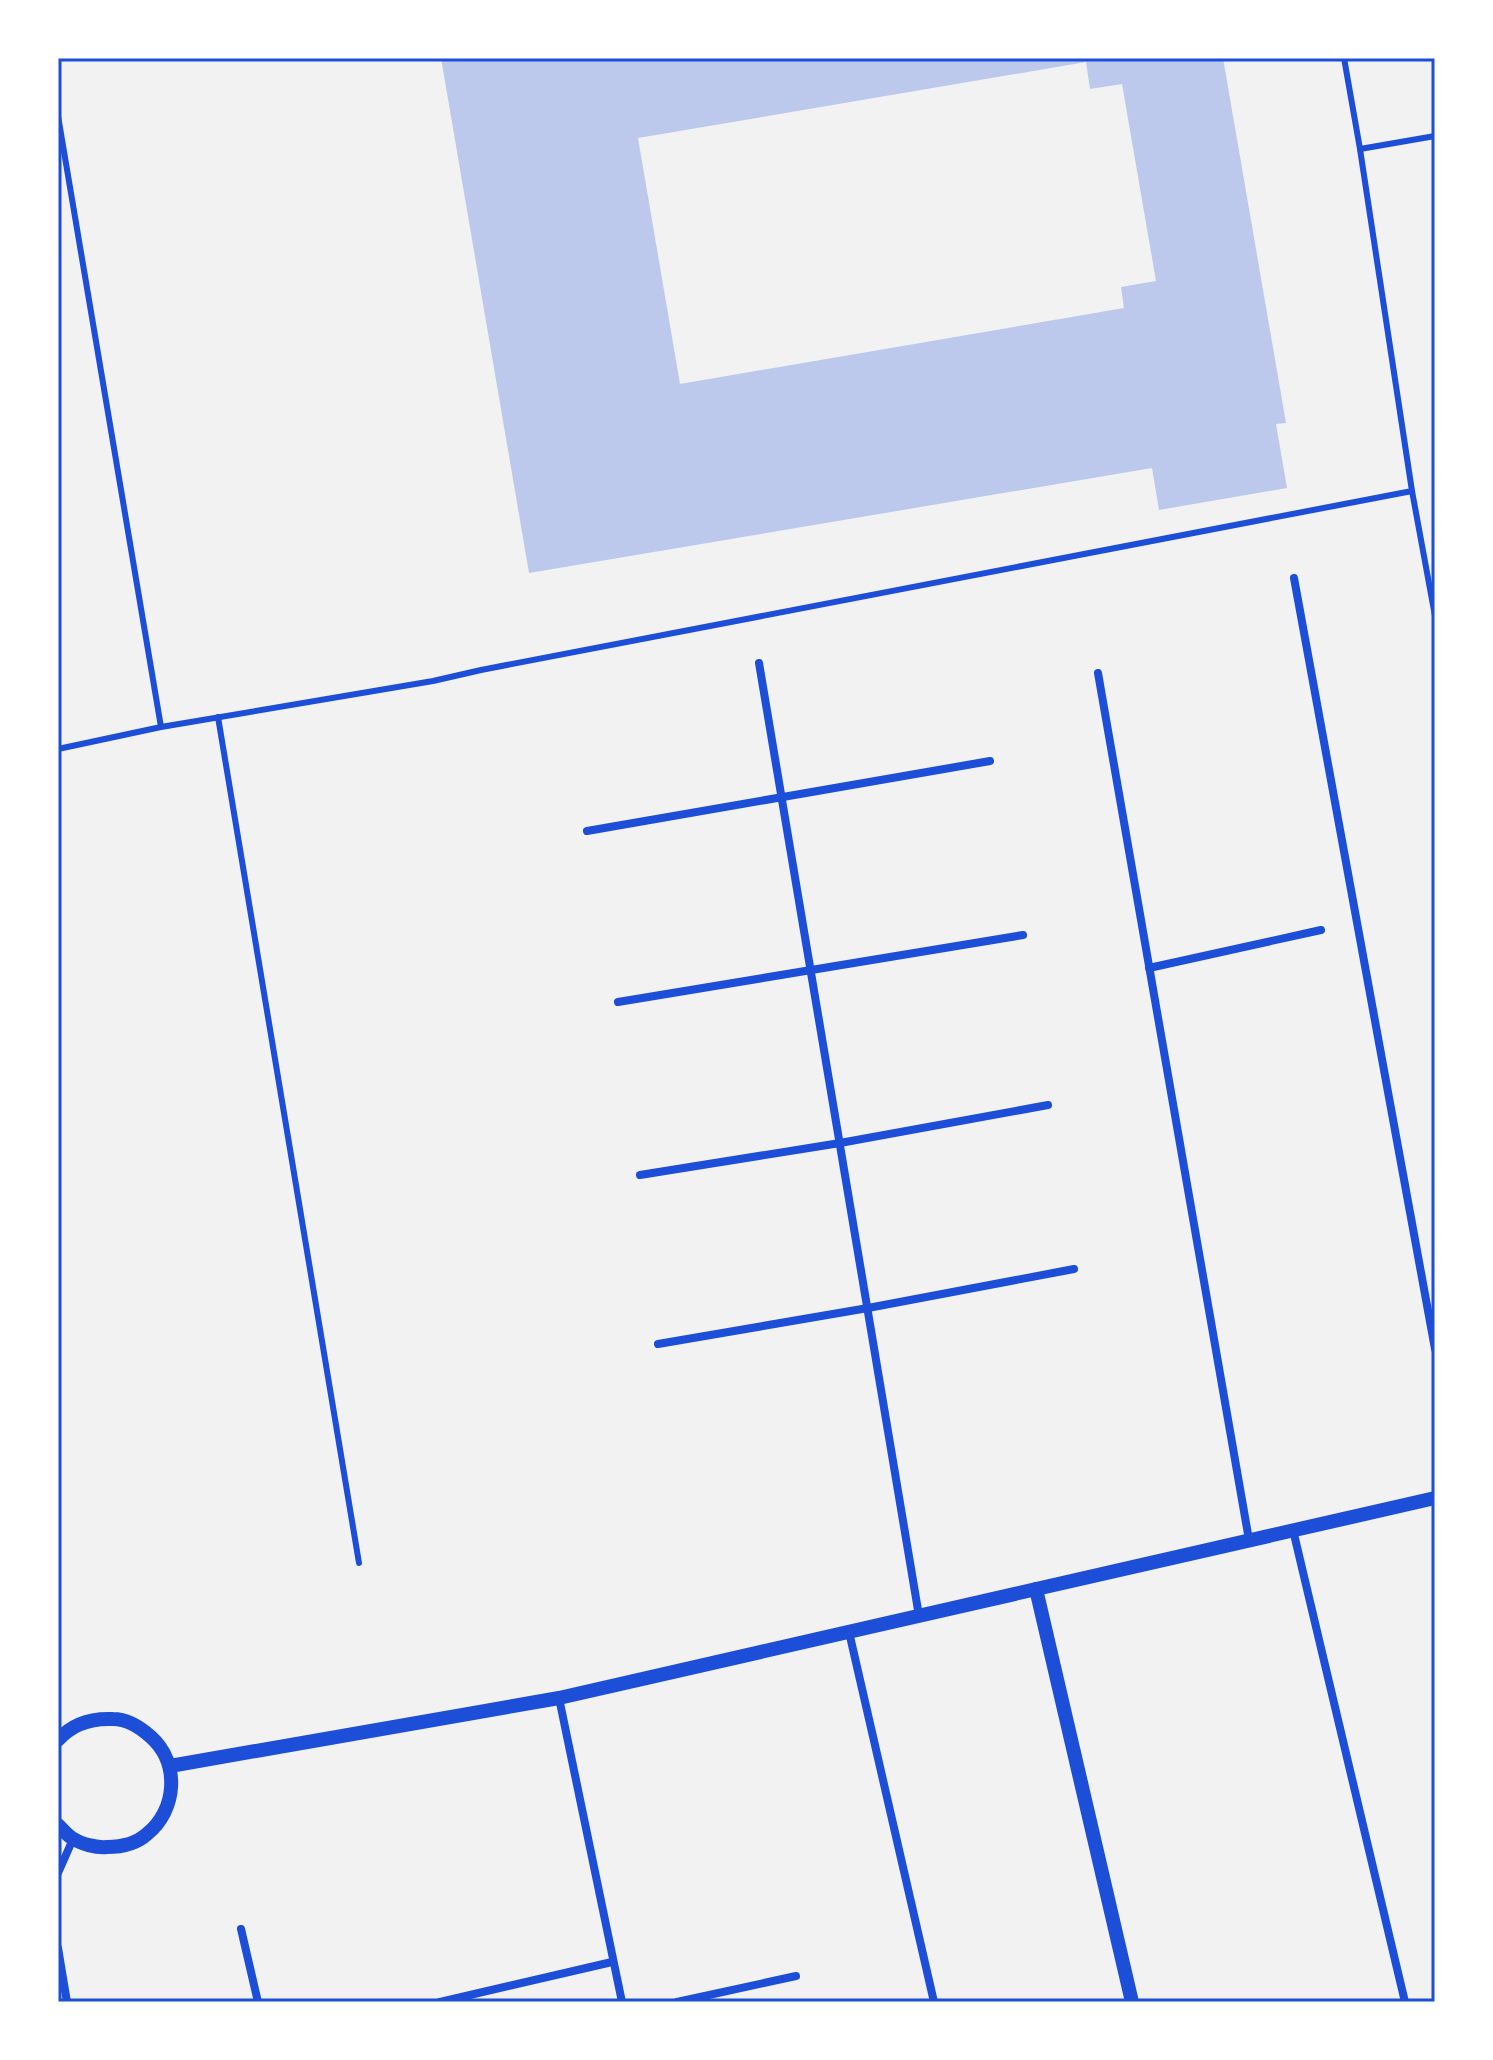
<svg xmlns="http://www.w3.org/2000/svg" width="1493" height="2060" font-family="'Playfair Display',serif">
  <rect width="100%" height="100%" fill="#f2f2f2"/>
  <path fill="#bdc9ec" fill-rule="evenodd" d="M441,58h782l63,365 -10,1 11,64 -128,22 -7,-42 -623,105zM1086,62l4,27 32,-5 34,197 -35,6 3,21 -444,76 -42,-246z"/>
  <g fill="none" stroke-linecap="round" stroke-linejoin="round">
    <g stroke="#1d4ed8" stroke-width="6">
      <polyline points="58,116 161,727"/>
      <polyline points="1360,149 1435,136"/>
      <polyline points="1412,491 1435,616"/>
      <polyline points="218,717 359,1563"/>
      <polyline points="58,749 161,727 433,681 481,670 1412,491 1360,149 1344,58"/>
    </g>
    <g stroke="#1d4ed8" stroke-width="8">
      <polyline points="1294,578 1435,1349"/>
      <polyline points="759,663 919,1616"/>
      <polyline points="1098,673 1249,1540"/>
      <polyline points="587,831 990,761"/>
      <polyline points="1149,968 1321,930"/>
      <polyline points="618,1002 1023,935"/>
      <polyline points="640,1175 840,1143 1048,1105"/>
      <polyline points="658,1344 868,1308 1074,1269"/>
      <polyline points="1293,1530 1405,2002"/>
      <polyline points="849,1632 934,2002"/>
      <polyline points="559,1698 622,2002"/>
      <polyline points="58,1873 73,1839"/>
      <polyline points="241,1929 258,2002"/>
      <polyline points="58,1948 67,2002"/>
      <polyline points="440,2002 612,1962"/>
      <polyline points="677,2002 796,1976"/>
    </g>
    <g stroke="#1d4ed8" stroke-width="14">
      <polyline points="1036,1589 1132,2002"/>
      <path d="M58,1740c14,-16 34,-22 55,-21 15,0 28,9 38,18 29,26 26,73 -4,97 -11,10 -26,13 -40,13 -11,1 -26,-3 -35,-9 -5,-3 -10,-9 -14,-13"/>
      <polyline points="170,1766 559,1698 1435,1498"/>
    </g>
  </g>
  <rect width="1493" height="2060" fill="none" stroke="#ffffff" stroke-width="120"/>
  <rect x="60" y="60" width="1373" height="1940" fill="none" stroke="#1d4ed8" stroke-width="3"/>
</svg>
